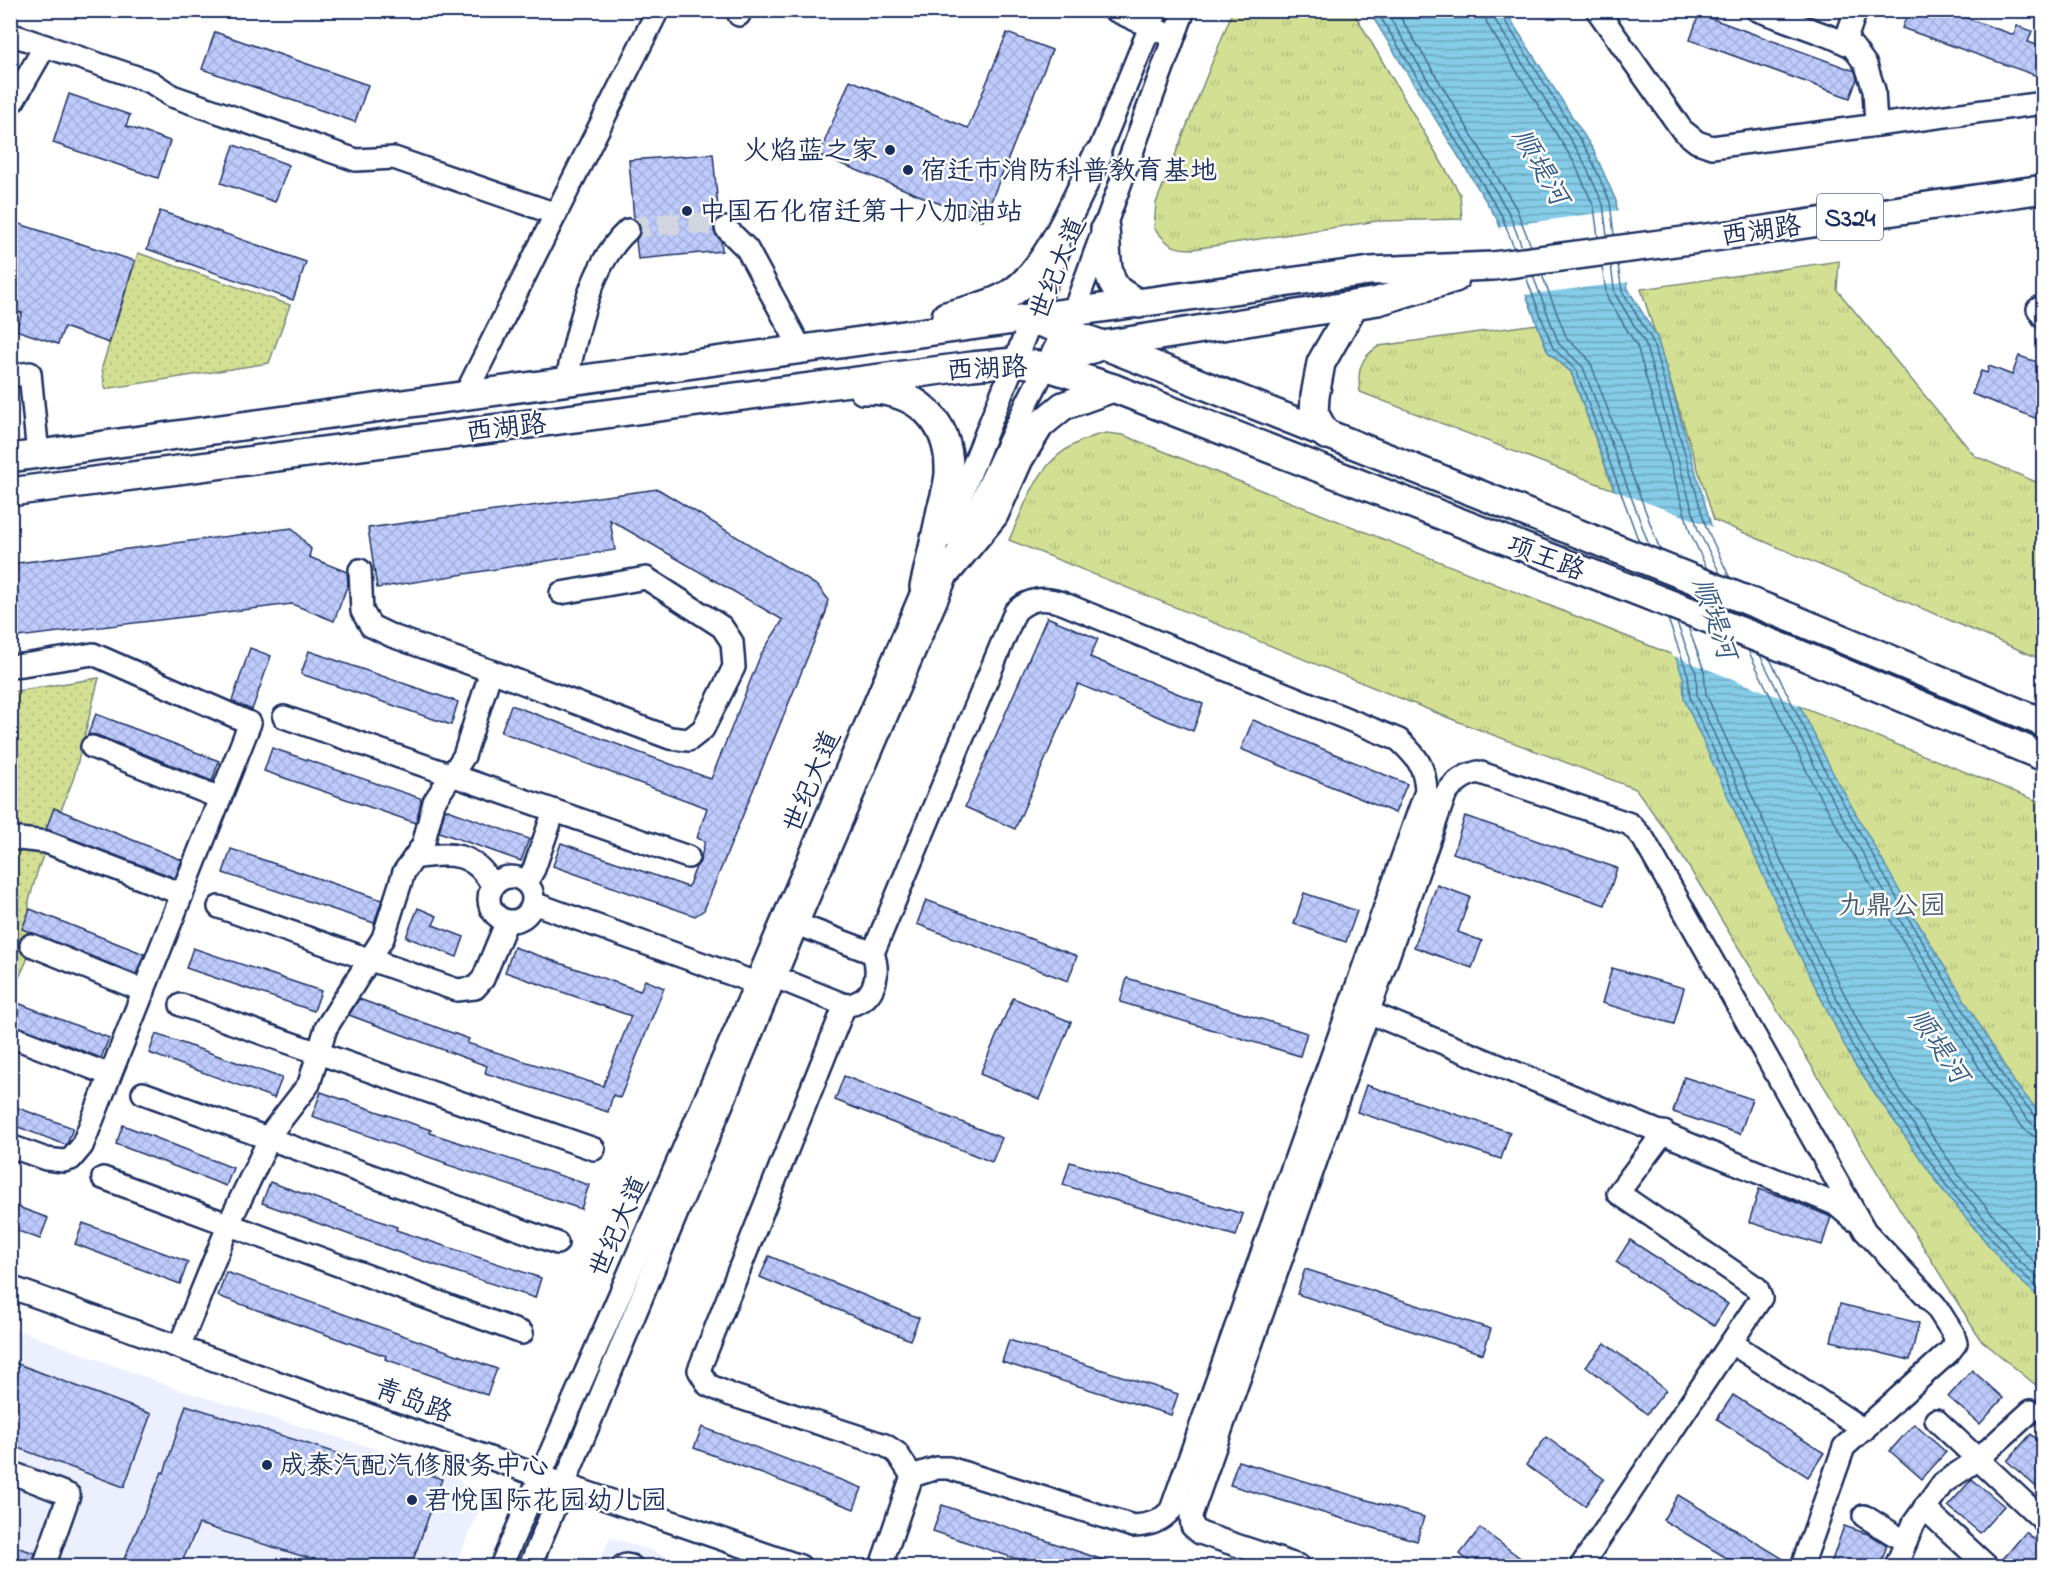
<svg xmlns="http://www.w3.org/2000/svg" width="2054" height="1577" font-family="'Indie Flower','LXGW WenKai TC',sans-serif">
  <defs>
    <pattern id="grass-tufts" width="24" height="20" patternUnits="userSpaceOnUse" patternTransform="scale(1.5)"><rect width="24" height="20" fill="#d3e093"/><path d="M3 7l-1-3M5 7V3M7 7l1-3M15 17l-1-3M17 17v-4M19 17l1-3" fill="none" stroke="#b5c081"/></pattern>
    <pattern id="garden-dots" width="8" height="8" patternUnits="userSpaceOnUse" patternTransform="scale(1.5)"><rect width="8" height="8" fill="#d3e093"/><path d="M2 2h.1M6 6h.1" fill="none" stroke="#b5c081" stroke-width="1.8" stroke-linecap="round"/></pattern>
    <pattern id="water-rules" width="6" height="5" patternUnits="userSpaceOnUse" patternTransform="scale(1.5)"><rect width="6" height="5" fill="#85cce6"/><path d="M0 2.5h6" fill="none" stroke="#6ca6be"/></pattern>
    <pattern id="building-cross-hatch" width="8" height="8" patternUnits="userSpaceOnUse" patternTransform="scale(1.5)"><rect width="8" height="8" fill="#becbfc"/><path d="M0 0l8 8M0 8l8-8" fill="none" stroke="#a3afda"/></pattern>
  </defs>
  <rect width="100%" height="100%" fill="#fff"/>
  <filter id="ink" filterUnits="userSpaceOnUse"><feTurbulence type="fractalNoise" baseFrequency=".0167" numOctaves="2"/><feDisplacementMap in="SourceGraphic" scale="12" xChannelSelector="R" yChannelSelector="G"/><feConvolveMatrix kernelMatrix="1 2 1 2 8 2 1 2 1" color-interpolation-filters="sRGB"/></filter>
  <g filter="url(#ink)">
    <g fill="#eceffe">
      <polygon points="10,1327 183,1391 453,1472 481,1507 455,1566 11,1566"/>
      <polygon points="610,1537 697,1566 597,1566"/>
    </g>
    <g fill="url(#grass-tufts)" stroke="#778878" stroke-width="1.5">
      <path d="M1233,10l120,1 107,183 2,25 -85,2 -184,28c-22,0 -25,-5 -39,-21l2,-25z"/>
      <polygon points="1839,261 1837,290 1975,456 2043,485 2043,660 1714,520 1641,289"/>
      <path d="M1537,324l11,28 23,20 43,118 -254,-98c-3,-22 0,-34 19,-46z"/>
      <path d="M1106,433l17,2 920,368v588l-63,-52 -311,-504 -33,-46 -177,-67 -450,-182c24,-53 34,-93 97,-107z"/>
    </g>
    <g fill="url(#garden-dots)" stroke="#778878" stroke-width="1.5">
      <polygon points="138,253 290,305 269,363 105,389 102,367"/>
      <polygon points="99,678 74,777 38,869 29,901 27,960 18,980 11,988 11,692"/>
    </g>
    <polygon fill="url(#water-rules)" stroke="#5b8db0" stroke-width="1.5" points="1369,11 1505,11 1594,151 1616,201 1628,289 1657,337 1711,525 1833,773 1912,913 2014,1082 2043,1117 2043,1301 2010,1271 1941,1188 1853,1062 1796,948 1684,699 1683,677 1571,372 1548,352 1497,219"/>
    <g fill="#fff">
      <polygon points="1620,210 1630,282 1523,295 1502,241 1500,227"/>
      <polygon points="1610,489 1716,528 1804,707 1671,655"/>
    </g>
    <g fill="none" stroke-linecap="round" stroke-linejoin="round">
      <g stroke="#456e94" stroke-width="1.5">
        <polyline points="1376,10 1502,216 1514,248"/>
        <polyline points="1385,10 1509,213 1522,247"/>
        <polyline points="1396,10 1516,208 1531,246"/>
        <polyline points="1484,10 1487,24 1574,162 1594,207 1598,237"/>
        <polyline points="1493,10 1495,20 1582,158 1603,204 1607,236"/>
        <polyline points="1501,10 1502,16 1589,154 1610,202 1614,235"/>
        <polyline points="1618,265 1622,291 1652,340 1706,527 1730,578"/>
        <polyline points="1611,266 1615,294 1645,343 1698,530 1720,573"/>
        <polyline points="1602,267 1607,297 1637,346 1690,532 1707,569"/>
        <polyline points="1542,275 1567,339 1586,356 1591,364 1660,550"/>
        <polyline points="1533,276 1559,344 1583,367 1649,545"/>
        <polyline points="1526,277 1553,348 1576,370 1639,542"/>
        <polyline points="1668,619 1688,675 1690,698 1802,945 1859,1059 1946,1185 2015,1267 2044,1293"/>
        <polyline points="1677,623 1696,673 1697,696 1808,942 1865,1055 1952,1180 2020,1262 2044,1283"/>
        <polyline points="1688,627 1704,670 1706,694 1816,938 1873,1050 1959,1175 2027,1255 2044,1271"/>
        <polyline points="1748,650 1813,784 1893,924 1995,1094 2026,1131 2034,1136 2044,1137"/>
        <polyline points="1760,655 1821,779 1900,920 2003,1090 2032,1124 2044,1128"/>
        <polyline points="1770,659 1828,776 1907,916 2009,1086 2037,1118 2044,1120"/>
      </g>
    </g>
    <g fill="url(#building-cross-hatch)" stroke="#1b2f5e" stroke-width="1.5">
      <polygon points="1909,10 1944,10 2014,35 2017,26 2032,31 2028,42 2043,47 2043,78 1902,28"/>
      <polygon points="1699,14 1855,71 1857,79 1850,98 1690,40"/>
      <polygon points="215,32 368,85 355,122 202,69"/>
      <polygon points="1007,33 1052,50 983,221 819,155 850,80 968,128"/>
      <polygon points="69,94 130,115 126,126 170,141 158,178 53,143"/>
      <polygon points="234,145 289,165 275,202 221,183"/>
      <polygon points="713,154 719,218 714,224 714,231 721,241 722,251 638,259 636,240 640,233 640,227 634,219 629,160"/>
      <polygon points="160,211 306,262 293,300 147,249"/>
      <polygon points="10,221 135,261 109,343 64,327 58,344 16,330 22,313 10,309"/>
      <polygon points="2019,356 2043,364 2043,421 1972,394 1981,371 1987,373 1989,366 2012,375"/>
      <polygon points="658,489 818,586 828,599 826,612 704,910 695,916 553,866 561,843 688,887 696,867 700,862 705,841 697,838 707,808 501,732 511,705 711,779 761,654 783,620 610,520 615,550 377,588 368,528"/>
      <polygon points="292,528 311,549 309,557 347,572 348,584 334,621 292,604 10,638 10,564"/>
      <polygon points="1047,617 1098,639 1090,657 1203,704 1193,731 1078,684 1015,829 965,807"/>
      <polygon points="250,648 271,656 252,710 232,701"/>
      <polygon points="309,651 458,702 451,725 301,674"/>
      <polygon points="96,714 219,761 212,781 97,735 88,734"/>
      <polygon points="1253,720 1407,784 1395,813 1241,749"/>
      <polygon points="272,748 420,798 421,801 416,823 264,771"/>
      <polygon points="54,808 182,860 175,878 46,829"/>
      <polygon points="445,809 529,839 521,861 439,832"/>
      <polygon points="1465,816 1617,868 1605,905 1453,853"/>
      <polygon points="231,849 382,900 374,923 223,873"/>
      <polygon points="1437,885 1470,897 1458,932 1482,941 1472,968 1414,947"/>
      <polygon points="1304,893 1357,911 1346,942 1294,924"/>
      <polygon points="926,900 1077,956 1068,981 917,924"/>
      <polygon points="418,908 437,916 433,925 464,937 457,957 406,937"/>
      <polygon points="30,909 144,954 136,974 22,929"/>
      <polygon points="514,947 640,991 645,980 664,988 620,1098 613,1095 608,1112 485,1073 487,1066 349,1015 359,999 469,1039 467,1043 603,1086 631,1016 505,972"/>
      <polygon points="193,948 321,991 314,1011 186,968"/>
      <polygon points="1612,968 1684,988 1674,1024 1602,1003"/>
      <polygon points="1127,978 1307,1033 1300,1056 1120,1002"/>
      <polygon points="1013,998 1071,1022 1039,1099 980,1074"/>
      <polygon points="10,1000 109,1038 101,1058 10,1023"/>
      <polygon points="156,1034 282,1078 274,1098 149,1053"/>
      <polygon points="844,1076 1002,1138 992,1162 835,1100"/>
      <polygon points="1684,1077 1752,1099 1740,1134 1673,1112"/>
      <polygon points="1366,1085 1510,1132 1501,1159 1357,1112"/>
      <polygon points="321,1092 431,1130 430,1133 589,1185 581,1209 445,1164 446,1163 312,1116"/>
      <polygon points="10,1105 73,1128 67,1144 66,1145 10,1124"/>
      <polygon points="123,1125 233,1168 226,1186 116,1144"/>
      <polygon points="1070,1162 1243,1214 1236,1236 1063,1185"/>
      <polygon points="270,1182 397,1227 396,1230 541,1278 535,1298 414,1258 262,1203"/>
      <polygon points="1759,1189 1783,1197 1831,1217 1822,1245 1749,1222"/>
      <polygon points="10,1204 48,1218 40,1239 10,1228"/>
      <polygon points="83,1223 188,1262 180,1284 75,1244"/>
      <polygon points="1630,1240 1728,1304 1714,1326 1616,1262"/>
      <polygon points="769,1256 919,1318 910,1340 760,1277"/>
      <polygon points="1305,1269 1491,1329 1483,1354 1297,1294"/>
      <polygon points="226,1272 497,1369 487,1395 385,1359 386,1356 218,1296"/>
      <polygon points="1840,1304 1919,1323 1910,1360 1831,1341"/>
      <polygon points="1009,1340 1178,1394 1171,1415 1002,1362"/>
      <polygon points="1605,1343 1666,1390 1647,1414 1586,1366"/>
      <polygon points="10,1361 151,1414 124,1487 10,1445"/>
      <polygon points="1972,1370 2003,1398 1980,1424 1948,1397"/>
      <polygon points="1733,1395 1824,1453 1808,1477 1717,1419"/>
      <polygon points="186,1405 365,1462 368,1453 442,1479 411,1566 334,1566 199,1524 180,1566 121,1566 162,1472 164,1473"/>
      <polygon points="1914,1424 1946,1452 1922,1479 1890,1451"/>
      <polygon points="702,1427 862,1488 854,1509 694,1448"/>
      <polygon points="2031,1434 2043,1445 2043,1493 2007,1461"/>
      <polygon points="1546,1437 1604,1479 1585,1506 1526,1465"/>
      <polygon points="1238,1461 1424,1517 1417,1541 1230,1485"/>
      <polygon points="1972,1479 2004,1506 1980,1533 1948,1506"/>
      <polygon points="1678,1495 1790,1563 1790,1566 1740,1566 1663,1520"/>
      <polygon points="942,1505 1115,1564 1114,1566 1038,1566 933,1531"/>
      <polygon points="1844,1526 1871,1535 1887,1545 1880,1566 1830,1566"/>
      <polygon points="1480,1528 1531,1566 1475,1566 1460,1554"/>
      <polygon points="2026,1532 2043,1547 2043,1566 2012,1566 2003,1559"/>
      <polygon points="10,1545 35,1553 32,1566 10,1566"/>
    </g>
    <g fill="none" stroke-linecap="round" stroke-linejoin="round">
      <path stroke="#d1d5df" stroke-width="21" stroke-dasharray="21 10" stroke-linecap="butt" d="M628,230c21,-6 78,-11 98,-2"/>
      <g stroke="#1b2f5e" stroke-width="26">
        <g id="minor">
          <polyline points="1114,10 1162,32"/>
          <polyline points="1597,10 1682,130 1697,142 1712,147 2044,103"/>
          <polyline points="1757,10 1834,38 1853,47 1866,65 1874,90 1876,125"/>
          <polyline points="739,15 741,10"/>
          <polyline points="10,34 151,82 172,96 356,160 394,158 556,214"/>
          <polyline points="1845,42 1856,10"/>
          <polyline points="10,99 14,100 45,46"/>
          <polyline points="1091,171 1157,10"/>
          <polyline points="726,228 747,249 800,347"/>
          <polyline points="2044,305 2038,309 2044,318"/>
          <polyline points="10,376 30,373 38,455"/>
          <path d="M566,383c11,-49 23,-118 62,-153"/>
          <polyline points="464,397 658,10"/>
          <polyline points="945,536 1059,250"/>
          <polyline points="360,570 362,611 371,626 392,636 491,671"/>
          <polyline points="10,666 23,665 93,654 250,723 82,1146 71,1159 64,1161 46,1159 10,1146"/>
          <polyline points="284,717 688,857"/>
          <polyline points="92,747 220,798"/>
          <polyline points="10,838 46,842 182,894"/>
          <path d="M414,858c35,-6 61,-7 79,29"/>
          <circle cx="511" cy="899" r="22"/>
          <polyline points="526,883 534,869 554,811"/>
          <polyline points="533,903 756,983"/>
          <polyline points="219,907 457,990 475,988 483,979 507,921"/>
          <polyline points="31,945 144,991"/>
          <path d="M873,953l142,-341c14,-14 28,-15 47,-9l337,137c18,17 26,26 27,51l-255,719c-11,12 -21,15 -38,16l-184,-58h-12l-25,8 -31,90"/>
          <path d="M763,972l82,33c29,-1 36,-29 28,-52l-87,-33"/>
          <polyline points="181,1005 594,1149"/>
          <polyline points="845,1005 699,1370 708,1385 731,1395 885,1445 897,1453 912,1476"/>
          <polyline points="1368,1012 1835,1204 1854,1220"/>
          <polyline points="10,1036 110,1075"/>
          <polyline points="143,1093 557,1243"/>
          <polyline points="103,1178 522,1333"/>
          <polyline points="10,1287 565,1485 800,1566"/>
          <polyline points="1732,1343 1864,1430"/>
          <polyline points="179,1347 231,1219 274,1129 309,1084 326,1028 383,938 404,872 423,845 434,802 464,756 491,671 670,738 689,740 703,729 734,667 732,642 722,627 646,578 561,593"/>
          <polyline points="1936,1420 2044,1521"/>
          <polyline points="10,1472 69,1495 44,1566"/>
          <polyline points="1924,1508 1987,1566"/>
          <polyline points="1864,1516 1906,1542"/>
          <polyline points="501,1566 756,983 930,573"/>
          <polyline points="530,1566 797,924 950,568 1028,401 1073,313 1184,10"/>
          <polyline points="623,1566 626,1565 631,1566"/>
          <path d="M1299,1566l-99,-33 -8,-7 -1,-11 254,-720c10,-13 17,-19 33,-23l152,52 13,14 222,393 70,74 18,28 3,10 -7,9 -105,95 -42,119"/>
          <polyline points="1581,1566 1761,1298 1757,1288 1618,1193 1664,1132"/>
          <polyline points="1896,1566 1914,1523 1943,1483 1977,1460 2031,1411"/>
        </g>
      </g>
      <g stroke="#1b2f5e" stroke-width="32">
        <g id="major">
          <path d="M1105,228c2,18 -1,48 13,62 6,5 14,9 21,14"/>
          <path d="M946,316c21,-6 43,-10 62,-21 39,-22 69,-99 89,-139"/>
          <polyline points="1033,320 1103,345 1794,619 2044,723"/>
          <polyline points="1045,366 1113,388 1794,652 2044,757"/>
          <path d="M863,390c53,-2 88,31 86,84 -1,12 -5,25 -8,36 -5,26 -11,51 -17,77"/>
          <polyline points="1326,435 1314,413 1315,396 1321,363 1354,305"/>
          <polyline points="10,458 1370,271 1493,266 1744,233 2044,189"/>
          <polyline points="10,492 972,366 1014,362 1045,366 1103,345 1378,301 1455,278"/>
          <polyline points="950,568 994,515 1019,459 1040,425 1063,406 1113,388"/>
        </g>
      </g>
      <use href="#minor" stroke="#fff" stroke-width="21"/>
      <use href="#major" stroke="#fff" stroke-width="27"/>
    </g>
  </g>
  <g fill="#1b2f5e" stroke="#fff" stroke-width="2">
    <circle cx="890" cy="150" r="6"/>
    <circle cx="908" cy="170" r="6"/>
    <circle cx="687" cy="211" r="6"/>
    <circle cx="267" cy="1465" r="6"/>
    <circle cx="412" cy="1500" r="6"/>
  </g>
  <g text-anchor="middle" stroke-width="5" stroke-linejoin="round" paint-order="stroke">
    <rect fill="#fff" stroke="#5f6d8e" stroke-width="1.5" x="1817" y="194" width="66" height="46" rx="4.5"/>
    <g font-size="26" font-weight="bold" fill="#1b2f5e">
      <text x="1850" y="226">S324</text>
    </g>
    <g font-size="27" fill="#1b2f5e" stroke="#fff" text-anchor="start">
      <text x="878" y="159" text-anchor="end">火焰蓝之家</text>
      <text x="920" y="179">宿迁市消防科普教育基地</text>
      <text x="699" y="220">中国石化宿迁第十八加油站</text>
      <text x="279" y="1474">成泰汽配汽修服务中心</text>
      <text x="424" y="1509">君悦国际花园幼儿园</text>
    </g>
    <g font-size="27" fill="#1b2f5e" stroke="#fff">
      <text transform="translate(1761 230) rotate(-8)" y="9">西湖路</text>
      <text transform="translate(1057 268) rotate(-68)" y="9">世纪大道</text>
      <text transform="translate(987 368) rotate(-3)" y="9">西湖路</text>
      <text transform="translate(506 427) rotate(-7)" y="9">西湖路</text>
      <text transform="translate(1546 557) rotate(21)" y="9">项王路</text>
      <text transform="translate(811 781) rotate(-67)" y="9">世纪大道</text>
      <text transform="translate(618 1226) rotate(-66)" y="9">世纪大道</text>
      <text transform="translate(414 1400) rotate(20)" y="9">青岛路</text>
    </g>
    <g font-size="27" fill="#495b6b" stroke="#fff">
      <text x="1892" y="914">九鼎公园</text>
    </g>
    <g font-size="28" font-style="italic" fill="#3b5e87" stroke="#fff">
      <text transform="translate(1542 166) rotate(60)" y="10">顺堤河</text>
      <text transform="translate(1716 618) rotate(71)" y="10">顺堤河</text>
      <text transform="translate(1940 1045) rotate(56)" y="10">顺堤河</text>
    </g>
  </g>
  <rect width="2054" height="1577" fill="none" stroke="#fff" stroke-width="36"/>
  <rect x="18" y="18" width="2018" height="1541" fill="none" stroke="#1b2f5e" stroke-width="2" filter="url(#ink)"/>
</svg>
